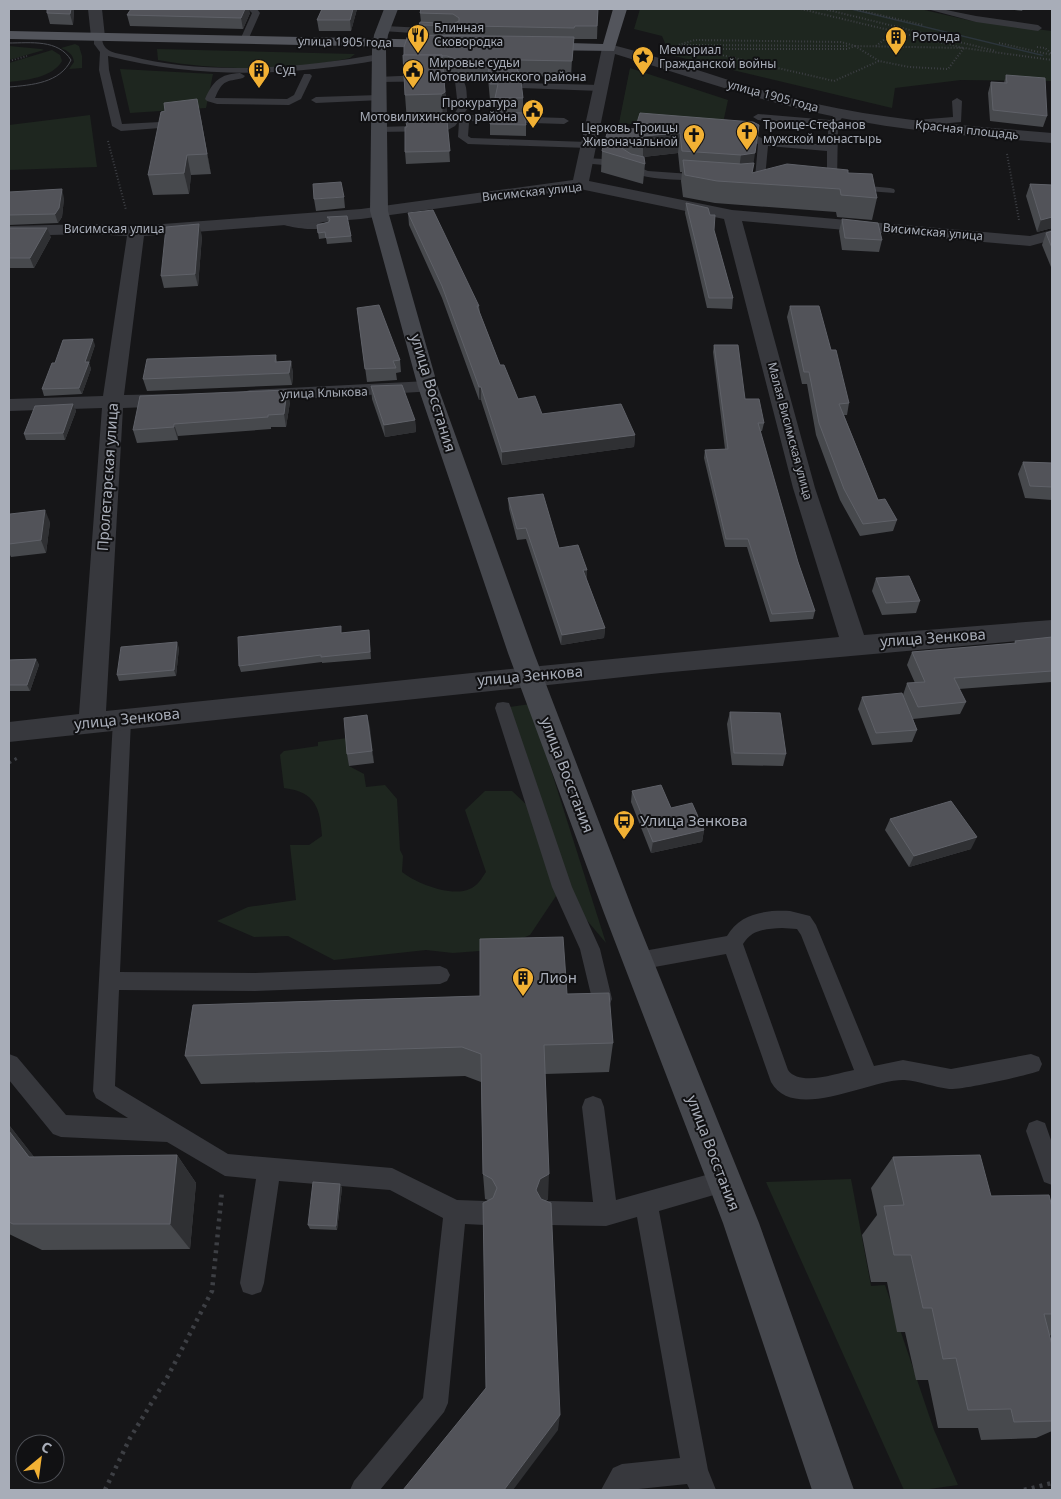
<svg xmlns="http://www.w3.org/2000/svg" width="1061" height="1499" font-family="'Noto Sans',sans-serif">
  <rect width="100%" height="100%" fill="#161618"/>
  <g fill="#1e261f">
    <polygon points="640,9 920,9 972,21 1052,31 1052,81 961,80 895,88 892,108 670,55 662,36 634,29"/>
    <path d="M75,44l4,2 3,10v12l-13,1 5,-7c-1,-8 -6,-11 -13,-14z"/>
    <polygon points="9,46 41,49 44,50 9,60"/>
    <path d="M157,49l198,5 -5,4c-57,13 -135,13 -192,2z"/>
    <path d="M52,50l8,5 2,6c-10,17 -36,19 -53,21v-19z"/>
    <polygon points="630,68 728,100 721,132 619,123"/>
    <polygon points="120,69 213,74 206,108 130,113"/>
    <polygon points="90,115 97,167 9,170 9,125"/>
    <polygon points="530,704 606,943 574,905 503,708"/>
    <path d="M347,738l2,28 15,8 2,13 19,-2 12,14 3,51 3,6 -1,16c15,12 57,29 74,13 4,-3 7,-9 10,-13l-21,-62 20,-19h27l16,15 30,87 -28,42 -38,15 -39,3 -27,-3 -92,10 -46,-24 -34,1 -37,-16 31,-14 48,-7 -6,-55h19l13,-9c-2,-28 -6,-44 -38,-48l-4,-33 4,-4 34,-5v-4z"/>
    <polygon points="851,1179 871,1286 885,1285 934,1430 958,1485 922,1490 904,1490 766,1182"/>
  </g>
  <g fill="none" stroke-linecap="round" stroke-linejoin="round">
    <polygon fill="#2c353c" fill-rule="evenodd" points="848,9 854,9 1044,55 1042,56"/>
    <g stroke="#3d3f44" stroke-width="2" stroke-dasharray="1 2" stroke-linecap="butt">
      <polyline points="801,9 964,48 854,46"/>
      <polyline points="824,9 996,51"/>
      <polyline points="854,9 923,25"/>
      <polyline points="999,43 1052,55"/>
      <polyline points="684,45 848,46"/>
      <polyline points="855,46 879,61 909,67 948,69 964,48 1052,60"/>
      <polyline points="876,46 895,31"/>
      <polyline points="1037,47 1045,48 1052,54"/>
      <polyline points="696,49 847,49 855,46 841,42 695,40 678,45 834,81 879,61"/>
      <polyline points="9,61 27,56"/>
      <polyline points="108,141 126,210"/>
      <polyline points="1007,154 1019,220"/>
    </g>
    <polyline stroke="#3d3f44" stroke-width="3" stroke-dasharray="2.5 4" stroke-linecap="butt" points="9,763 19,757"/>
    <g stroke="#3d3f44" stroke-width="4.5" stroke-dasharray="3 5" stroke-linecap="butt">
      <polyline points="105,1490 130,1438 168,1376 212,1291 222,1191"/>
      <polyline points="1024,1490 1052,1483"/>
    </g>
    <g fill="#37383d" fill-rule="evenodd">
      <polygon points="248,9 257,9 260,13 248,40 244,43 240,40 252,13"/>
      <polygon points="927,9 941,9 976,16 1038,25 1042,28 1038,31 976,22"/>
      <polygon points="385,26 444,29 448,32 444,35 382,31 382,27"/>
      <path d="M98,34l4,3c0,16 15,16 28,19 75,20 173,12 249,-2l4,3 -4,3c-89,16 -182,19 -271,-4l1,14 13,54 38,-2 5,3 -5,3 -39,3 -9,-5 -13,-56 1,-18 -6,-8v-7z"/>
      <path d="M240,73l5,3 -2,2c-17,4 -20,1 -28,20l72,1 7,-4 10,-21h6l2,2 -11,23 -12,6 -72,-1 -10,-3 -2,-2c8,-18 15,-25 35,-26z"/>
      <path d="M448,74c23,5 17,14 20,34l-13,18 -9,5 -70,1 -2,-2 5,-3 65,-2 5,-3 9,-14 -3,-27 -76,1 -5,-3 2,-2z"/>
      <polygon points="524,83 600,85 605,88 600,91 521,88 519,86"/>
      <polygon points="379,95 382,96 382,100 316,103 311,100 316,97"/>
      <polygon points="957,98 962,101 961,122 904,127 899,124 904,121 953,117 952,101"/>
      <path d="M840,111l5,3 -7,9 -1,60 53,5 4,1 1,2 -1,2 -66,-5 -1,-2v-35l-59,-5 -3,32 -1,2h-8l-1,-2 3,-34c-9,-5 -21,-3 -28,-9l5,-3 21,3 9,5 63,5v-19l-70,-6 -5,-3 5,-3 72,6 7,-8z"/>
      <polygon points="469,115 564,118 569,121 564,124 471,121 469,123 468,136 471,138 588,142 593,145 588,148 468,144 458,137 459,122"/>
      <polygon points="585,158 604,159 609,162 604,165 581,163 580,161"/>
      <path d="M623,161l25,10 57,4 5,3 -5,3c-24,-2 -70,1 -87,-17l1,-2z"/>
      <path d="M278,217c12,3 43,2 51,9 -8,7 -49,1 -56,-6z"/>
      <polygon points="503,702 509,703 511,708 572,887 600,949 612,999 609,1006 602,1008 595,1006 592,999 580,949 552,887 495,708 497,703"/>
      <polygon points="122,713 128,715 131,720 120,972 255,973 440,966 447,969 450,975 447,981 440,984 255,991 119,990 115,1086 228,1154 392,1168 457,1200 485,1201 493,1205 497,1213 493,1221 485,1225 465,1224 448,1403 444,1412 380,1490 350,1490 354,1481 423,1398 443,1218 390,1190 279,1181 264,1283 261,1292 252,1295 243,1292 240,1283 256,1179 225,1176 167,1142 61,1137 53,1134 9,1080 9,1054 17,1057 66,1115 128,1118 96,1098 93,1091 113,720 116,715"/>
      <path d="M790,911l20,5 6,9 58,141 29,-6 48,9 80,-15 8,3 3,7 -3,7c-14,5 -77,19 -90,18 -15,-2 -30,-8 -45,-9 -34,-1 -110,43 -133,2l-45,-128 -88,16 -7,-3 -3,-6 3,-6 7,-3 89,-16c13,-23 38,-26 63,-25zM782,928l15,1 4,6 53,135c-17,3 -54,17 -66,0l-45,-126c9,-15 23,-15 39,-16z"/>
      <polygon points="593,1096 601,1099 604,1107 616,1200 724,1170 732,1173 735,1181 732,1189 724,1192 659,1211 708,1470 716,1490 690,1490 687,1484 629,1490 601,1490 613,1468 622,1464 680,1458 637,1217 606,1226 549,1225 541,1221 537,1213 541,1205 549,1201 593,1202 582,1107 585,1099"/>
      <polygon points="1037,1120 1045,1123 1052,1143 1052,1185 1044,1182 1026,1131 1029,1123"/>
    </g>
    <g fill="#37383d" fill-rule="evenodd">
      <polygon points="88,9 102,9 105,37 103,40 93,40 91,37"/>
      <path d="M609,44c69,17 134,44 203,59 79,18 160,23 240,30v10c-70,-6 -142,-11 -211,-25 -77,-15 -151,-41 -226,-64l-26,127 143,29 298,26 22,-6v10l-22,6 -288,-25 73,267 49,147 188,-15v18l-391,35 -652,69v-20l70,-8 23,-306 -93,3v-12l94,-3 24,-160 -37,-2 -81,2v-10l81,-2 46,2 225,-17 212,-29 29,-132zM580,189l144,30 69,269 46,149 -309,30 -424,44 17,-303 52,-2 7,-2 3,-4 -3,-4 -7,-2 -51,1 20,-159 217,-17z"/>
      <polygon points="428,381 435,383 438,387 435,391 250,402 243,400 240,396 243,392 250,390"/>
    </g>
    <polygon fill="#45474d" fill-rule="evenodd" points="384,9 398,9 388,35 386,50 388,211 438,387 534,653 634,913 759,1223 854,1490 812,1490 723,1223 604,913 508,653 418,387 370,211 372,50 374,35"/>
    <g fill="#53555c" fill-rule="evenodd">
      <polygon points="613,9 627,9 614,51 536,50 529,46 536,42 603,44"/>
      <polygon points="9,31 443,40 450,44 443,48 9,39"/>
    </g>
    <path stroke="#4a4c52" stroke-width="1" d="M9,43c22,0 49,-4 62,17 -11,23 -39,25 -62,27"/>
  </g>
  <g fill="#47494d">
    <polygon points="74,9 73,25 50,24 47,13"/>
    <polygon points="357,9 351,31 319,31 317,20"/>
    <polygon points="598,9 597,39 574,39 574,41 573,41 571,77 520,76 523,98 523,113 526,125 526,136 490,135 490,124 495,112 495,100 490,100 488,78 462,77 448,72 444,72 450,162 406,164 405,152 407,122 405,95 420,36 419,25 421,22 420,13"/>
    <polygon points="1008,9 1023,9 1022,11"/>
    <polygon points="250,13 243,29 130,26 127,15"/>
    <polygon points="1006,75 1047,116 1043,127 990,121 988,93 991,82 1004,83"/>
    <polygon points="201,119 211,174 191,175 189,194 153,195 148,175"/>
    <polygon points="753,122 752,173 848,173 877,198 872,220 837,217 836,212 715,203 683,197 681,181 682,172 680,172 678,153 643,157 645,164 643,184 601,172 602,151 606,145 606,137 635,129"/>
    <polygon points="1030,184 1052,185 1052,229 1052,228 1037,232 1026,196"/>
    <polygon points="9,192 64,198 62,217 58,223 9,225"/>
    <polygon points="344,197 345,208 316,211 314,199"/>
    <polygon points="686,203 714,230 733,298 732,309 707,308 685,213"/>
    <polygon points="408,213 479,306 480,313 500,365 518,399 542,414 635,435 634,447 502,465 481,400 479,400 442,298 409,225"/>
    <polygon points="327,217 351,236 352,242 327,244 326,238 319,239 317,225 328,222"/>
    <polygon points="842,219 882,240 879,252 842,250 839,231"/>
    <polygon points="9,228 51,237 34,268 9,268"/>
    <polygon points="1052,231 1052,267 1051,267 1042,245 1046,233"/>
    <polygon points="202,236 198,286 164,288 161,276"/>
    <polygon points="790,306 831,350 849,403 847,415 844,415 878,500 897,520 893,531 860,536 840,500 816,435 807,384 802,384 787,317"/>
    <polygon points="357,308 400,360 401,372 396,373 397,380 367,382"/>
    <polygon points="95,345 89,363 91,369 82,394 44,396 42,389 55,363"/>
    <polygon points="714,345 745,399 764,423 762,431 760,431 798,562 815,611 813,619 770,622 747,547 725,547 704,458 705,450 725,449 713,352"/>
    <polygon points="276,355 277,362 291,361 293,374 292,385 147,391 143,379"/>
    <polygon points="371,386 415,420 416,432 385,437 372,399"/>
    <polygon points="290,402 286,427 271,427 271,429 178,436 178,440 137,443 133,430"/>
    <polygon points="73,404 76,411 65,440 26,440 24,434"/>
    <polygon points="1023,462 1052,463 1052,500 1025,498 1018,474"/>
    <polygon points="508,498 559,548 587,580 605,628 604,638 561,645 526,539 517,540 509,509"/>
    <polygon points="9,520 50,522 46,553 11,557 9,553"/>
    <polygon points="876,578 920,601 916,613 882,615 872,591"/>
    <polygon points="369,630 371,659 322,663 322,662 241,672 239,666 342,633"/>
    <polygon points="1052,637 1052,682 959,689 966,702 960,714 913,719 917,730 912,742 872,745 858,709 862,697 903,695 907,683 915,683 907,665 912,652 1014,644 1015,641"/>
    <polygon points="179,648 176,676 119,681 117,675"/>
    <polygon points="36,659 39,665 30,691 9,691 9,660"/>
    <polygon points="730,712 786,754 783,766 732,765 727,724"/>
    <polygon points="367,715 374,763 349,766 347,754"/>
    <polygon points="632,791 671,808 704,830 702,842 651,853 631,802"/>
    <polygon points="890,819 971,849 909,867 885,830"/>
    <polygon points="567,994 613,1043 609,1072 545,1074 548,1199 546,1201 558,1430 486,1388 488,1200 485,1199 483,1174 481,1082 465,1076 201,1084 185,1056"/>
    <polygon points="9,1125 34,1157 177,1155 196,1183 190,1249 42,1250 9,1234"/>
    <polygon points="893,1157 991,1196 1052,1207 1052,1334 1050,1336 1052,1345 1052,1431 1036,1438 981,1440 978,1428 938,1428 928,1380 916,1380 905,1332 897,1332 887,1282 871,1282 862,1235 877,1215 871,1188"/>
    <polygon points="340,1184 342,1188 337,1230 310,1229 308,1225"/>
  </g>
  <g fill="#2f3033">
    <polygon points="71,9 74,9 73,25 70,14"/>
    <polygon points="245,9 249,9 250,13 243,29 241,18"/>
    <polygon points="353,9 357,9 351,31 350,20"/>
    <polygon points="445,92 447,121 443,123 442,94"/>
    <polygon points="197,99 201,119 211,174 207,154"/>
    <polygon points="680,133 678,153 643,157 643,136"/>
    <polygon points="620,138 619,156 612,142"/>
    <polygon points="755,153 752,174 738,176 741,155"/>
    <polygon points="187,155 191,175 189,194 184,173"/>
    <polygon points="62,189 64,198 62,217 58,223 55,214"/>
    <polygon points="1052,217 1052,228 1037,232 1041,220"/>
    <polygon points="199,224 202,236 198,286 195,274"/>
    <polygon points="47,228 51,237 34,268 30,258"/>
    <polygon points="93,339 95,345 89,363 91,369 82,394 79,388 85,362"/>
    <polygon points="291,361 293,374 292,385 289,373"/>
    <rect x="479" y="387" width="2" height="13"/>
    <polygon points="287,390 290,402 286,427 284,414"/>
    <polygon points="73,404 76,411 65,440 63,433"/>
    <polygon points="415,420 416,432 385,437 384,425"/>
    <polygon points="174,424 178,436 178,440 174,427"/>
    <polygon points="635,435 634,447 502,465 502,452"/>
    <polygon points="45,510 50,522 46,553 41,540"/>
    <polygon points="583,570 587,570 587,580"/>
    <polygon points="605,628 604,638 561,645 562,635"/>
    <polygon points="177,642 179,648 176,676 174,670"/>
    <polygon points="36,659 39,665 30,691 27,685"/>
    <polygon points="367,715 370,727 374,763 372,751"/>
    <polygon points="704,830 702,842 651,853 653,842"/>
    <polygon points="977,837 971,849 909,867 914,856"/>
    <polygon points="9,1125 56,1185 29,1157 9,1131"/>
    <polygon points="177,1155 196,1183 190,1249 170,1224"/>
    <polygon points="549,1174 548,1199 539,1204 536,1190 540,1179"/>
    <polygon points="340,1184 342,1188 337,1230 336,1226"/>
    <polygon points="560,1415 558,1430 513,1490 504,1490"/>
  </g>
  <g fill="#525359" stroke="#5f6168">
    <polygon points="47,9 71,9 70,14 47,13"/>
    <polygon points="131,9 245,9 241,18 127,15"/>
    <polygon points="322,9 353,9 350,20 317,20"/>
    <polygon points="421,9 598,9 597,26 575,26 574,28 419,25 420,22 453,24 459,21 459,18 453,14 420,13"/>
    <polygon points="408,35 574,37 572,61 518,60 519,68 517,70 520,73 523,98 495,98 498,84 490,84 488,62 461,61 447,56 442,56 442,55 404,55 404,47"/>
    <polygon points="403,55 442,55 445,92 442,94 405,95"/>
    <polygon points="1006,75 1045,78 1047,116 993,110 991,82 1007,83"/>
    <polygon points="197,99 207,154 187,155 184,173 148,175 161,112 165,111 164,103"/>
    <polygon points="493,112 524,113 526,125 490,124"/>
    <polygon points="640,113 753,122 759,125 755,153 741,155 682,151 680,133 643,136 643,146 620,138 612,142 631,154 644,157 645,164 602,151 603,146 612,142 606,137 609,126 635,129"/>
    <polygon points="447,121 450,151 405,152 405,127 407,127 406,122"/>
    <polygon points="683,160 741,164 754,163 752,173 787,164 848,170 848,173 872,174 877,198 841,195 840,189 717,181 685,175"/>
    <polygon points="341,182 344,197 314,199 313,184"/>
    <polygon points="1030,184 1052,185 1052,217 1041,220"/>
    <polygon points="62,189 59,208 55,214 9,215 9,192"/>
    <polygon points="686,203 708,208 710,215 715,215 714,230 733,298 709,298"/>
    <polygon points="433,210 479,306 477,306 500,365 504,365 518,399 535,396 542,414 621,404 635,435 502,452 481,387 479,387 442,286 408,213"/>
    <polygon points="347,216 351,236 326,238 325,232 318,233 317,225 329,222 330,219 327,217"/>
    <polygon points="842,219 878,223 882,240 845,238"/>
    <polygon points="199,224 195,274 161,276 166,227"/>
    <polygon points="9,228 47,228 30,258 9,258 9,245 10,243 9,243"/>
    <polygon points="1052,231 1052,248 1046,233"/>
    <polygon points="379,305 400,360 393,361 396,368 365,369 357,308"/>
    <polygon points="790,306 819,306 831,350 836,350 849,403 839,404 878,500 885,499 897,520 863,524 844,489 819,423 809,372 804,372"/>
    <polygon points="93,339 85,362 89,362 79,388 42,389 52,363 55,363 63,340"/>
    <polygon points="714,345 738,345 745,399 759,399 764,423 758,423 798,562 815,611 772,614 748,539 726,539 705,450 728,449"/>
    <polygon points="276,355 275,362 291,361 289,373 143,379 147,359"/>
    <polygon points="402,385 415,420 384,425 371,386"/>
    <polygon points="287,390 284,414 268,415 268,417 174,424 174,427 133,430 140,396"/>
    <polygon points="73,404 63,433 24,434 35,406"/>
    <polygon points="1023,462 1052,463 1052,487 1030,486"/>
    <polygon points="543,494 559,548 578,545 587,570 583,570 605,628 562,635 526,528 517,529 508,498"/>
    <polygon points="45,510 41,540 9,544 9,520 10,514"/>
    <polygon points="909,576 920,601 886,603 876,578"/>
    <polygon points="341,626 341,633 369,630 370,652 321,657 321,655 239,666 238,637"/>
    <polygon points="1052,637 1052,671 954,678 966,702 918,707 907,683 925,682 912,652 1016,643 1015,641"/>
    <polygon points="177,642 174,670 117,675 121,647"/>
    <polygon points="36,659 27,685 9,685 9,660"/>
    <polygon points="902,693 917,730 876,733 862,697"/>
    <polygon points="730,712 780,713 786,754 734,753"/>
    <polygon points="367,715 372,751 347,754 344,718"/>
    <polygon points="661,785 671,808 692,803 704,830 653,842 632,791"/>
    <polygon points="951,801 977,837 914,856 890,819"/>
    <polygon points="563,937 567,994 609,993 613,1043 544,1045 549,1174 540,1179 536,1190 541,1199 551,1203 560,1415 504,1490 403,1490 486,1388 483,1203 493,1198 497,1188 492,1179 483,1174 481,1054 462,1047 185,1056 193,1005 480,996 480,939"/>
    <polygon points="9,1131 29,1157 177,1155 170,1224 13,1224 9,1222"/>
    <polygon points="980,1155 991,1196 1049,1195 1052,1207 1052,1314 1044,1314 1052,1345 1052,1421 1014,1422 1011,1409 968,1410 956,1358 943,1359 932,1308 923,1308 911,1255 894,1255 884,1206 904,1205 893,1157"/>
    <polygon points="313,1182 340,1184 336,1226 308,1225"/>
  </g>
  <defs>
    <g id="restaurant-pin" transform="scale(1.125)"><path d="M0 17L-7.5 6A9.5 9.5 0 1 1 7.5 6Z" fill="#f2b134" stroke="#111113"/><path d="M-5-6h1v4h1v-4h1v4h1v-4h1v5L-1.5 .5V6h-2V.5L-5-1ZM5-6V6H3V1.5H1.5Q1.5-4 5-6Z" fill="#111"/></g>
    <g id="building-pin" transform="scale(1.125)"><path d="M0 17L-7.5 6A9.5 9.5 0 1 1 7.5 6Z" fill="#f2b134" stroke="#111113"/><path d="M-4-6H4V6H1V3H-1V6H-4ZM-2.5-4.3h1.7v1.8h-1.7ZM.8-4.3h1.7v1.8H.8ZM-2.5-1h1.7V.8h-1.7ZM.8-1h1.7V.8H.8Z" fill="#111"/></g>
    <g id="sight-pin" transform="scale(1.125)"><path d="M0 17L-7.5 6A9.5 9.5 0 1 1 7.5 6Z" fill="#f2b134" stroke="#111113"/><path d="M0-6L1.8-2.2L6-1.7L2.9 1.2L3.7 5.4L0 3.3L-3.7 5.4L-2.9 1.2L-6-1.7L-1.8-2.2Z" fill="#111"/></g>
    <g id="civic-pin" transform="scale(1.125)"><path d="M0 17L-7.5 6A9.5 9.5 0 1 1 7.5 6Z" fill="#f2b134" stroke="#111113"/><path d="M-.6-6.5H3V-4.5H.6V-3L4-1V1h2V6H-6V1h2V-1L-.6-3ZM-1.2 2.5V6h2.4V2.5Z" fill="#111"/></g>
    <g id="church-pin" transform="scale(1.125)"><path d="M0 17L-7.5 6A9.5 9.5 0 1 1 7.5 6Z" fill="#f2b134" stroke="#111113"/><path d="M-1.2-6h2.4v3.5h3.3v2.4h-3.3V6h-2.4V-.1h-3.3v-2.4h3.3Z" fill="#111"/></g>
    <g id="bus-pin" transform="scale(1.125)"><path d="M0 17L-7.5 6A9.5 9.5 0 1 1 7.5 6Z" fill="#f2b134" stroke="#111113"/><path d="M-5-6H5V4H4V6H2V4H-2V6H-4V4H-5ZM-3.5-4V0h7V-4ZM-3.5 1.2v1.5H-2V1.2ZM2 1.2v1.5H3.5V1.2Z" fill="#111"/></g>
  </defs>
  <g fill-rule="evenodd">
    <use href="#restaurant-pin" x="418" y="35"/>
    <use href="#building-pin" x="896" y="37"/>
    <use href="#sight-pin" x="643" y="57"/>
    <use href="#building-pin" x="259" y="70"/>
    <use href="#civic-pin" x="413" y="70"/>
    <use href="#civic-pin" x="533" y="110"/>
    <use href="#church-pin" x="747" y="132"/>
    <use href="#church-pin" x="694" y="135"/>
    <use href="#bus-pin" x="624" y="821"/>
    <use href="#building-pin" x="523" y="978"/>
  </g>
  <g text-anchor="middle" stroke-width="4" stroke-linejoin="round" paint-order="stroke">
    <g font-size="12" fill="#a8adb8" stroke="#111113" text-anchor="start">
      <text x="434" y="32">Блинная<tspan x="434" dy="14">Сковородка</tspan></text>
      <text x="912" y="41">Ротонда</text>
      <text x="659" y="54">Мемориал<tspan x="659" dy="14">Гражданской войны</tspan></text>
      <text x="429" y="67">Мировые судьи<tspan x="429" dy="14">Мотовилихинского района</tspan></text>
      <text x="275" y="74">Суд</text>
      <text x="517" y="107" text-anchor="end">Прокуратура<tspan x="517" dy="14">Мотовилихинского района</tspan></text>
      <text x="763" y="129">Троице-Стефанов<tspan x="763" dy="14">мужской монастырь</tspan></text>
      <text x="678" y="132" text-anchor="end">Церковь Троицы<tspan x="678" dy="14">Живоначальной</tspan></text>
    </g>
    <g font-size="12" fill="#a8adb8" stroke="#111113">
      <text transform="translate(345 42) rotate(1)" y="4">улица 1905 года</text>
      <text transform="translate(773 96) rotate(15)" y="4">улица 1905 года</text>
      <text transform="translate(967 130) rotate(6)" y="4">Красная площадь</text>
      <text transform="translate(532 192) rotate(-6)" y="4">Висимская улица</text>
      <text x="114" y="233">Висимская улица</text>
      <text transform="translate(933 232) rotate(5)" y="4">Висимская улица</text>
      <text transform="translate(324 393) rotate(-2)" y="4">улица Клыкова</text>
      <text transform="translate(790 431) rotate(75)" y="4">Малая Висимская улица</text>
    </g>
    <g font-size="15" fill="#a8adb8" stroke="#111113">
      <text transform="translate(433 393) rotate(73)" y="5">улица Восстания</text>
      <text transform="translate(108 477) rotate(-86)" y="5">Пролетарская улица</text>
      <text transform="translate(933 638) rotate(-4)" y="5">улица Зенкова</text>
      <text transform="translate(530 676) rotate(-5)" y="5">улица Зенкова</text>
      <text transform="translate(127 719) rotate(-6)" y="5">улица Зенкова</text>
      <text transform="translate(567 775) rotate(69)" y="5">улица Восстания</text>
      <text transform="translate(713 1153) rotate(69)" y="5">улица Восстания</text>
    </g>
    <g font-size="15" fill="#a8adb8" stroke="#111113" text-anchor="start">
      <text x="640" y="826">Улица Зенкова</text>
      <text x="539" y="983">Лион</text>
    </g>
  </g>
  <rect width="1061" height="1499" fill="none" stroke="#a8adb8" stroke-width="20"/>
  <g transform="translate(40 1459) rotate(29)"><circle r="24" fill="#111113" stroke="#4d4f55"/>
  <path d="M0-4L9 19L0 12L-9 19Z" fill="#f2b134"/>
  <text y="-8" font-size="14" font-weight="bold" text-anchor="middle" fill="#a8adb8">С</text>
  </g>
</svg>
